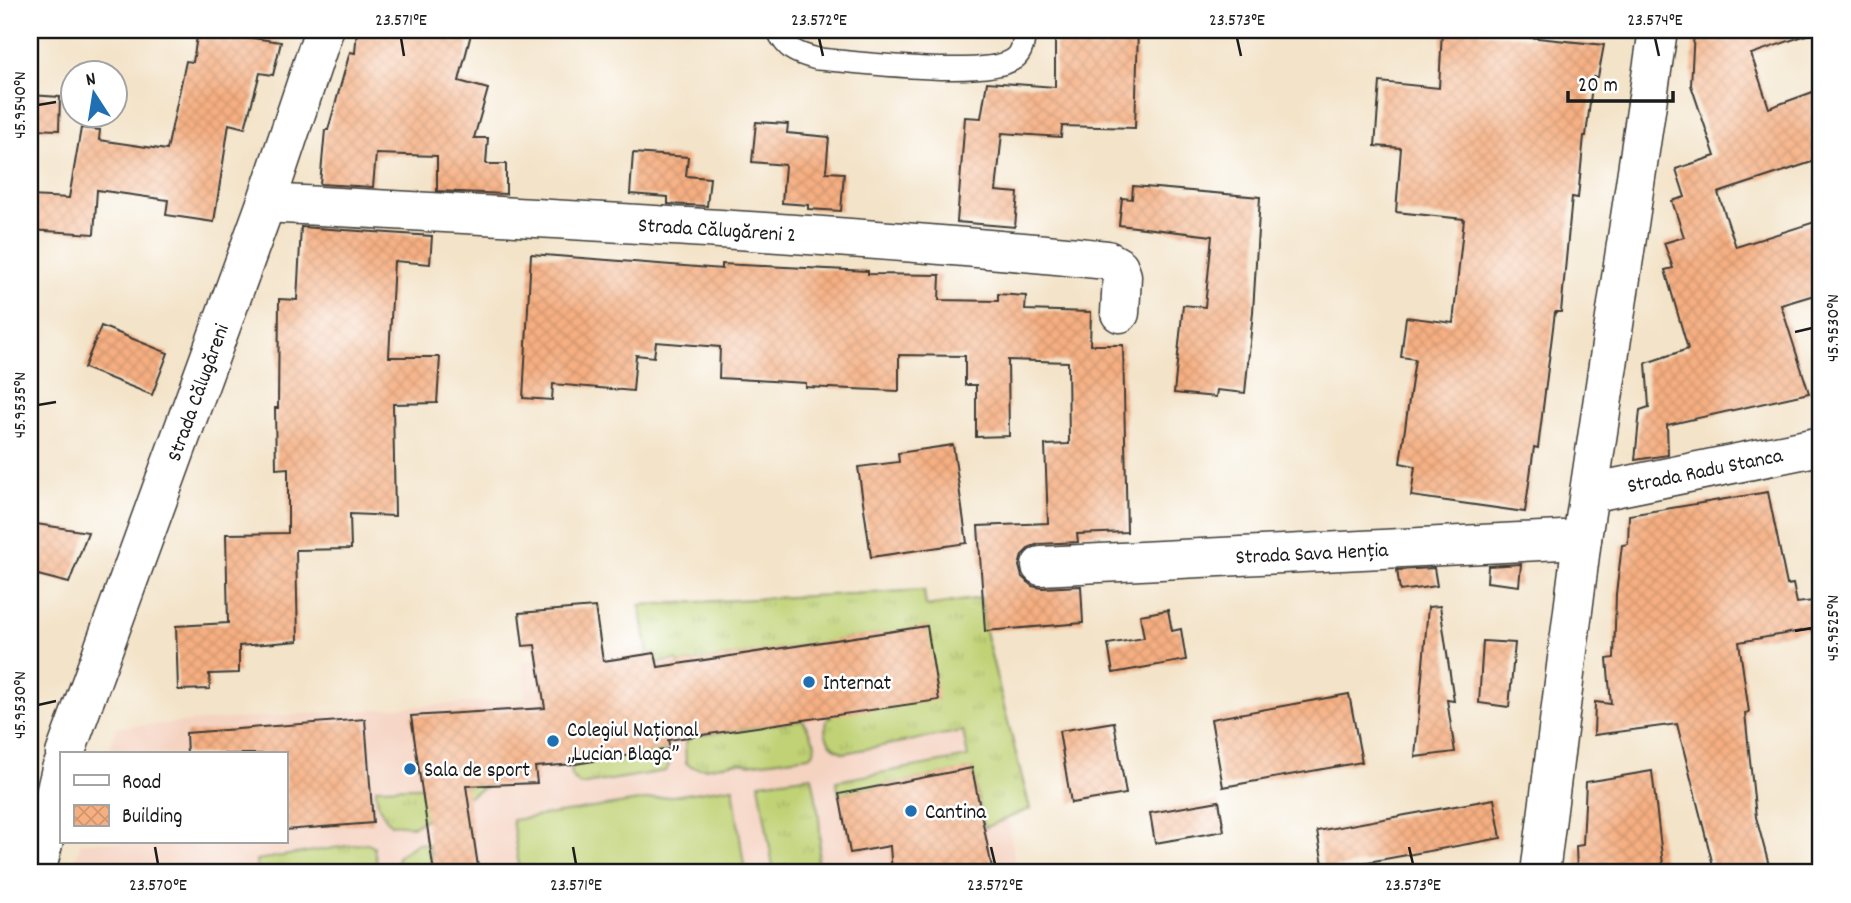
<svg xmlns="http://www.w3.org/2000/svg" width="1851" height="903" font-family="Dekko,sans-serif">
  <defs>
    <pattern id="grass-tufts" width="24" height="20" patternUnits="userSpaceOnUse" patternTransform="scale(1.75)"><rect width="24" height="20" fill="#c0d275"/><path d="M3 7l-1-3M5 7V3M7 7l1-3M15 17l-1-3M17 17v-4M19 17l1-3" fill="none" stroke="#a4b465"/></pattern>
    <pattern id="building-cross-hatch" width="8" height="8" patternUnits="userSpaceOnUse" patternTransform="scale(1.75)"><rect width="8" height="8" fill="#f6af81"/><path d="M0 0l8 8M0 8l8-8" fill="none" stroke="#d2966f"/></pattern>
  </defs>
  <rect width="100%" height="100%" fill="#fff"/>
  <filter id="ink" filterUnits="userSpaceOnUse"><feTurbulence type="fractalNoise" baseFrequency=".0143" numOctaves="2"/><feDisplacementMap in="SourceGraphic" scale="14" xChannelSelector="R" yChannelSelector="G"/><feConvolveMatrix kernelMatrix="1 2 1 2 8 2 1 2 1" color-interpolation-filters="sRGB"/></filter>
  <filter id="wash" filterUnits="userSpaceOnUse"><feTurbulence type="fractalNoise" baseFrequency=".00686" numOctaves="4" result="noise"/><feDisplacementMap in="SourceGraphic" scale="28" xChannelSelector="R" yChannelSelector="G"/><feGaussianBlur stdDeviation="1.57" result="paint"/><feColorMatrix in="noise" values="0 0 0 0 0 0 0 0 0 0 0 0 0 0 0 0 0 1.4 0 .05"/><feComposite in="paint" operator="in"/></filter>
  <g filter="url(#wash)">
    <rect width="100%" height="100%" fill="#f3e3c8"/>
    <polygon fill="#f5d3c1" points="972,609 1016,867 980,873 72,873 81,842 285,842 285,754 108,754 116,727 526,699 523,662"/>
    <g fill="url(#grass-tufts)" stroke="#6e7748" stroke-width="2">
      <path d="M924,590l2,16 55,-8 4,33 45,178 -46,19 -12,-59 -133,25 -3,-13 132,-24 -5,-26 -119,22c-14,-6 -23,-18 -17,-33l100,-93 -248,37 -2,-4 -20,3 -2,-10 -7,1 -8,-49z"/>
      <path d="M803,720l12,23 -1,9 -5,4 -60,8c-19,-7 -47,13 -63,-1l-1,-19 5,-7z"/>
      <polygon points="665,750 670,763 666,771 580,785 572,777 571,770 575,764"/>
      <path d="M812,776c6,33 14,65 1,97h-39l-15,-90z"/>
      <path d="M489,785l-76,41 -22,-2c-10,-10 -15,-21 -15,-36z"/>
      <polygon points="366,843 374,847 378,873 258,873 256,860"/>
      <polygon points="418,843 429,845 434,873 396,873 395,867 399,855"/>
    </g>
    <polygon fill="#c0d275" stroke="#6e7748" stroke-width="2" points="733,787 745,873 520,873 512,820"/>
    <g id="blocks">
      <g fill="url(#building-cross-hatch)">
        <polygon points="198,30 281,42 273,75 260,73 245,128 229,124 214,222 166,215 168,200 97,190 94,234 30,230 30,196 69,198 81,128 100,130 99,140 167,150 186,61 193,62"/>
        <polygon points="357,30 472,30 459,81 488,89 474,138 488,138 486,164 506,164 506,194 437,191 437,156 376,154 373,187 320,184 325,130 328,130 350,52 355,53"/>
        <polygon points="1055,30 1138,30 1135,128 1062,126 1061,137 1002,133 996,191 1018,193 1015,227 957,222 965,117 981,118 987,82 1055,87"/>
        <polygon points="1442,30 1480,30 1480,32 1604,45 1598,77 1593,77 1586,136 1584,136 1578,198 1572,197 1561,312 1555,312 1538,448 1534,447 1525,512 1411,496 1415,466 1400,463 1415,359 1401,357 1406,317 1453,323 1464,219 1396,212 1401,148 1375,146 1380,82 1439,88"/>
        <polygon points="1694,30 1808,30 1809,34 1751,54 1769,108 1821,89 1821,159 1718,193 1736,247 1821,220 1821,293 1781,305 1809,393 1667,425 1668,455 1635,460 1640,410 1649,407 1646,363 1688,349 1665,270 1673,268 1664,243 1684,237 1672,201 1685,197 1676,169 1715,156 1691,85"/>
        <polygon points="30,95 60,97 59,130 30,129"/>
        <polygon points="756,122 788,124 787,133 829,137 826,172 844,173 841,211 808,209 808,205 782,203 785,165 752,162"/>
        <polygon points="633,153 688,157 686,176 710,178 707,206 668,204 668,197 630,194"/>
        <polygon points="1133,186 1260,197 1253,312 1245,393 1217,390 1216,397 1174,393 1183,305 1205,307 1212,236 1119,225 1122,198 1132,199"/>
        <polygon points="301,227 432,236 430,264 394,261 389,357 440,357 437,403 393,404 395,516 350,514 351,549 296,550 298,641 239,646 239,673 209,674 210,689 178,690 176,626 228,623 226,534 288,533 288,468 276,469 275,408 278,408 279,299 297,300"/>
        <polygon points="531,254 722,269 722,264 868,271 868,274 940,275 939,300 998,301 998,294 1026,296 1025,310 1091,312 1090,345 1123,345 1127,532 1077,534 1078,542 1039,544 1030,547 1022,555 1019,566 1022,577 1032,586 1042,588 1081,586 1083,623 985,631 978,526 1048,523 1045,445 1069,444 1068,362 1008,360 1009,436 976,437 976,385 965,385 965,356 899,355 899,391 806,387 806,383 719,378 720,347 656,342 654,357 636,355 633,391 553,384 552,400 523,398"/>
        <polygon points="101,326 168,353 152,395 84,368"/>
        <polygon points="953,445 967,543 871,557 858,467 899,462 898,453"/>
        <polygon points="1768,492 1787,585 1793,584 1797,603 1813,601 1818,628 1739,642 1749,712 1745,713 1756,817 1771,873 1715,873 1677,724 1594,735 1595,702 1611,704 1607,659 1614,658 1616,594 1622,545 1628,544 1629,515"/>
        <polygon points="30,523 88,532 69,583 30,573"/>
        <polygon points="1521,564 1519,586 1487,582 1488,566"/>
        <polygon points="1434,568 1437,586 1400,591 1397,570"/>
        <polygon points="1440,606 1454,701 1447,700 1455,752 1415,757 1428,607"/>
        <polygon points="595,607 603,661 655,653 658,667 927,626 939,700 668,740 670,749 575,764 535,767 537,783 466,786 479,873 434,873 411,716 545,708 535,645 523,646 519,613"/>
        <polygon points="1168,610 1172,631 1181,629 1186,660 1113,673 1108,644 1144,638 1140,615"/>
        <polygon points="1483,641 1515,643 1509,707 1479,703"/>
        <polygon points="1349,694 1362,762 1223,787 1211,719"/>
        <polygon points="365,719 373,823 285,830 285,754 187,754 186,733"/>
        <polygon points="1114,722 1126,794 1071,803 1059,731"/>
        <polygon points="972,768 993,873 892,873 890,846 850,853 839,794"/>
        <polygon points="1652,771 1664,873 1577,873 1576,846 1583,845 1586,782"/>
        <polygon points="1494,799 1501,838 1324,870 1317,831"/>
        <polygon points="1219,801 1224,831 1155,843 1150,813"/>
      </g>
    </g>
  </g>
  <g filter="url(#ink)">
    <use href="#blocks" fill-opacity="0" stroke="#3c3a36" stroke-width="2"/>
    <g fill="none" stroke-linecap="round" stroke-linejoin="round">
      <g stroke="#3c3a36" stroke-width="24">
        <path id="lane" d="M777,30c10,20 18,23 40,29 40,3 169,20 197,0 9,-6 10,-19 11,-29"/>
      </g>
      <g stroke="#3c3a36" stroke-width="41">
        <g id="street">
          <path id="s1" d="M266,203c281,16 562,29 841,57l12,7 3,9 -2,37"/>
          <path id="s2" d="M1590,493l231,-47"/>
          <path id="s3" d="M1041,566l541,-27"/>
          <path id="s4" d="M65,754l201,-551 58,-173"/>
          <polyline points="36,873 61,769"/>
          <polyline points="1540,873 1582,539 1658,30"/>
        </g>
      </g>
      <use href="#lane" stroke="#fff" stroke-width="21"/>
      <use href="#street" stroke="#fff" stroke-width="38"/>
    </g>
  </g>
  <path fill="none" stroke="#1c1c1c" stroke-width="2.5" d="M401,38l3,18M819,38l4,18M1237,38l4,18M1655,38l4,18M38,105l18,-3M1795,332l17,-4M38,405l18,-3M1795,631l17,-3M38,705l18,-4M155,847l3,17M573,847l3,17M991,847l4,17M1409,847l4,17"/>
  <g fill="#1f6fb2" stroke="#fff" stroke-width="2.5">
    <circle cx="809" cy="682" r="7"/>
    <circle cx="553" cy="741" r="7"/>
    <circle cx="410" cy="769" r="7"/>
    <circle cx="911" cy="811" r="7"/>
  </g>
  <g text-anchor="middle" stroke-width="5" stroke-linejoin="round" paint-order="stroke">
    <g font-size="21" fill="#1c1c1c" stroke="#fff">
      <text dy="7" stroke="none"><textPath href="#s1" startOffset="452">Strada Călugăreni 2</textPath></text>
      <text dy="7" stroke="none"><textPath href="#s4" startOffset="385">Strada Călugăreni</textPath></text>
      <text dy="7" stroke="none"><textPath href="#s2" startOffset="117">Strada Radu Stanca</textPath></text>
      <text dy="7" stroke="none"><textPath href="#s3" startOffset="271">Strada Sava Henția</textPath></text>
    </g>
    <g font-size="21" fill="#1c1c1c" stroke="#fff" text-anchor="start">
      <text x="823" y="689">Internat</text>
      <text x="567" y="736">Colegiul Național<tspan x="567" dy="24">„Lucian Blaga”</tspan></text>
      <text x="424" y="776">Sala de sport</text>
      <text x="925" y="818">Cantina</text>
    </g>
  </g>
  <rect width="1851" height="903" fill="none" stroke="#fff" stroke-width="77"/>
  <rect x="60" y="752" width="228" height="91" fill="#ffffff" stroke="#a4a4a4" stroke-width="2"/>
  <rect x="74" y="775" width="35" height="10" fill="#ffffff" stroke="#a4a4a4" stroke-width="2"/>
  <text x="122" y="788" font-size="21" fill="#1c1c1c">Road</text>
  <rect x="74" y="805" width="35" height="21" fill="url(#building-cross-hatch)" stroke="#a4a4a4" stroke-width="2"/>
  <text x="122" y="822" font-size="21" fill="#1c1c1c">Building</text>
  <g transform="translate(94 94) rotate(348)"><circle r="33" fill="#ffffff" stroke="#a4a4a4" stroke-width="2"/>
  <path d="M0-5L12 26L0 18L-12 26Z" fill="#1f6fb2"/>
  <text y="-10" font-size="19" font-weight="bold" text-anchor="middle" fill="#1c1c1c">N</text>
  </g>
  <path d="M1568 91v10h105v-10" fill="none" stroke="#1c1c1c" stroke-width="3.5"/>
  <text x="1578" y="91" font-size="21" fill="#1c1c1c" stroke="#ffffff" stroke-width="5" paint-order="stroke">20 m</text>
  <rect x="38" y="38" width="1774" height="826" fill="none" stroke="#1c1c1c" stroke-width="2.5"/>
  <g font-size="18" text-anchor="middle" fill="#1c1c1c">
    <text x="401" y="25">23.571°E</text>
    <text x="819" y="25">23.572°E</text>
    <text x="1237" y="25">23.573°E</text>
    <text x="1655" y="25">23.574°E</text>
    <text transform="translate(19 105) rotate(-90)" y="6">45.9540°N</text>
    <text transform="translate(1832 328) rotate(-90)" y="6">45.9530°N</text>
    <text transform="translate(19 405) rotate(-90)" y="6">45.9535°N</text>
    <text transform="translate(1832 628) rotate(-90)" y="6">45.9525°N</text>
    <text transform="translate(19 705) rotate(-90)" y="6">45.9530°N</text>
    <text x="158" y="890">23.570°E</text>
    <text x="576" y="890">23.571°E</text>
    <text x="995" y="890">23.572°E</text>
    <text x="1413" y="890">23.573°E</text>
  </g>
</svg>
